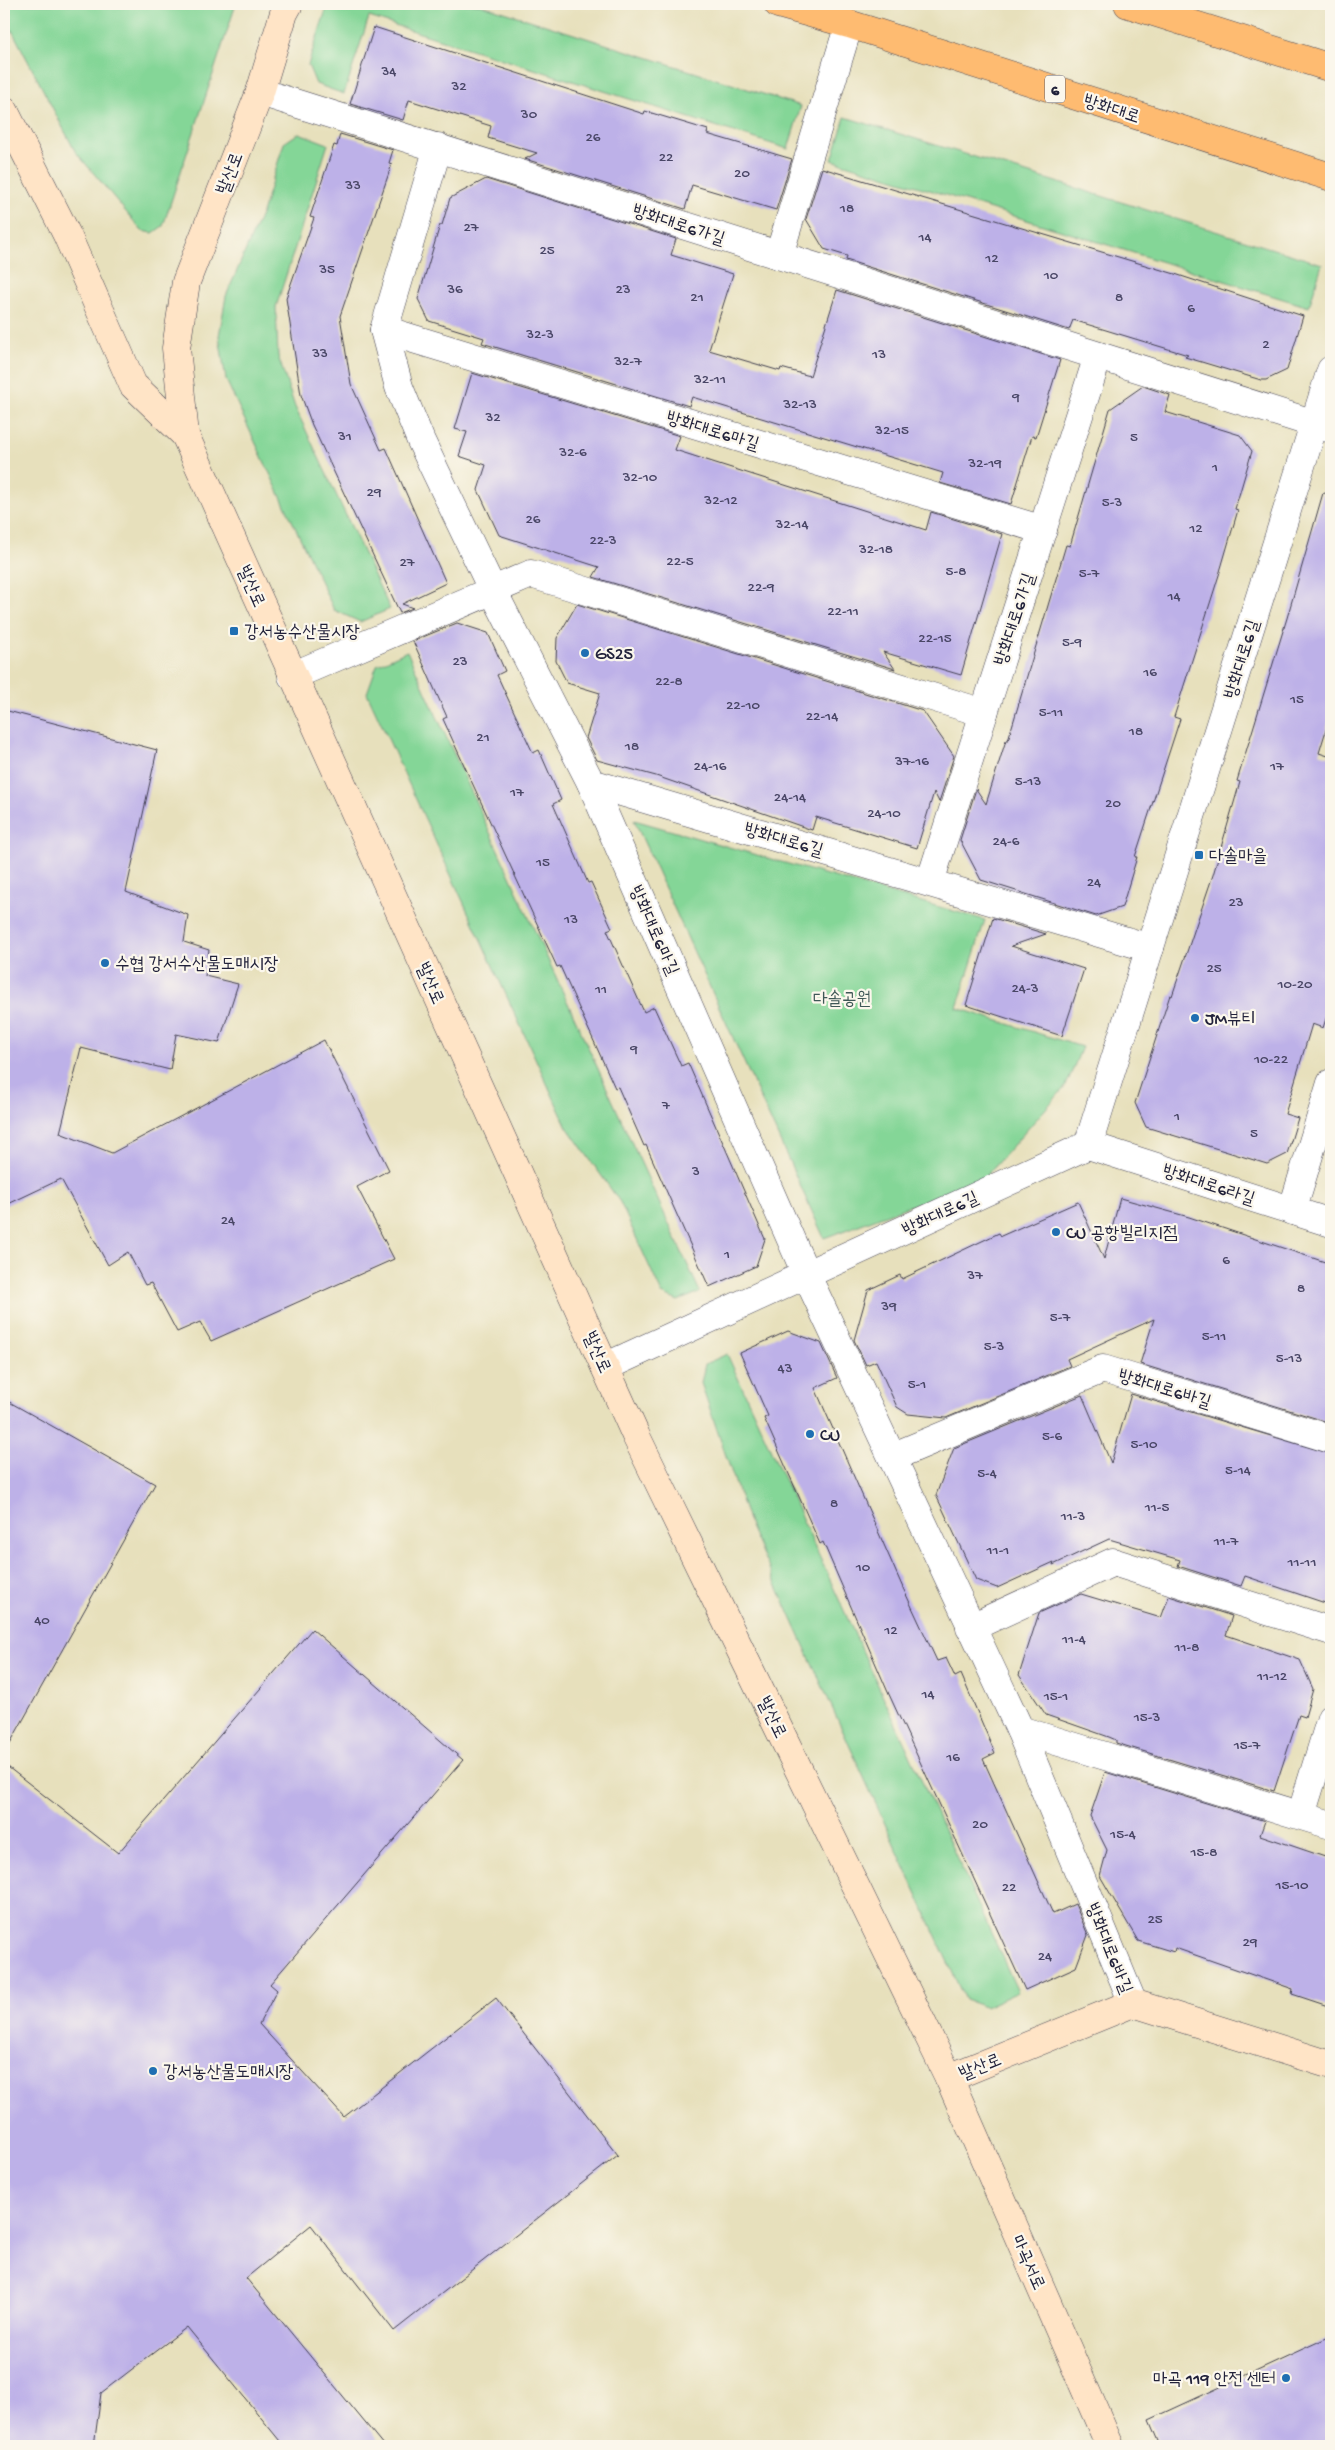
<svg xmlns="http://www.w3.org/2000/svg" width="1335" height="2450" font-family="'Gochi Hand','Poor Story',sans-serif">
  <rect width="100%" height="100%" fill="#fbf7ec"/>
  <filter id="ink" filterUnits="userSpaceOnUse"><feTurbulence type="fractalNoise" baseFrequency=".02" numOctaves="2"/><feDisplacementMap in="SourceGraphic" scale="10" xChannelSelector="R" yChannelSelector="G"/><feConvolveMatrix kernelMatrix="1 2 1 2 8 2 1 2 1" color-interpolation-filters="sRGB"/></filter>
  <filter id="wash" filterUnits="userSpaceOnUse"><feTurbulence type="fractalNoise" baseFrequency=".0096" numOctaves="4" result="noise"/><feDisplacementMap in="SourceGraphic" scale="20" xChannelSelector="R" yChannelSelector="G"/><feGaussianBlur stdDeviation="1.12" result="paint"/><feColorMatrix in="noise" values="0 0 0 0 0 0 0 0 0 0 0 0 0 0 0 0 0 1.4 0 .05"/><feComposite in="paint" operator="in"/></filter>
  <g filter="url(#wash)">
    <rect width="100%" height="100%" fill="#e7e0bc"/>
    <g fill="#84d697" stroke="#537c69">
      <polygon points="4,4 236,4 163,226 153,233 142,231 75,151 4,15"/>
      <polygon points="328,4 479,4 801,106 788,149 369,17 344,94 316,84 308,65"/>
      <polygon points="845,117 1322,264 1309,307 832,160"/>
      <polygon points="299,133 328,144 276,307 278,356 295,407 390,609 360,622 334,610 226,380 219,336 226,296 263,210 284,143"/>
      <polygon points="407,651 700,1292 678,1301 662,1294 620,1202 567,1127 367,693 377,665"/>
      <polygon points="634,820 985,920 957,1008 1082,1047 1066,1086 984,1178 824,1238"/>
      <polygon points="727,1354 1018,1992 985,2007 965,2000 751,1529 701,1383 705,1364"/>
    </g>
    <g id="blocks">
      <g fill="#bdb1e8">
        <polygon points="374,27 644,114 645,111 708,130 707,134 792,159 776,210 692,185 685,209 525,159 537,153 488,138 491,126 409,100 403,120 350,104"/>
        <polygon points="340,134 393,150 389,163 392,164 340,316 351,384 381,450 386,448 446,583 402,604 413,608 400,613 312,425 301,395 286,298 314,218 310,217 334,145 337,146"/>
        <polygon points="822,168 1175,274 1303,316 1287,370 1266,380 1261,380 1185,357 1188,355 1073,320 1069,330 846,260 847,256 824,249 806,219"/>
        <polygon points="486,179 676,239 671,255 733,274 709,350 780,371 781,368 810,376 837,290 1060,360 1036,437 1032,436 1011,504 940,483 943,473 692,397 689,406 482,343 484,338 429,321 418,299 440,225 442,225 450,198"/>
        <polygon points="472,373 680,436 675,450 926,530 931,512 1002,534 961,675 883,652 895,669 593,577 599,567 499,535 478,490 486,465 459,456 467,432 455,429"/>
        <polygon points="1143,386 1170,395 1165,412 1240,435 1252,451 1235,509 1238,510 1219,575 1174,717 1180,719 1135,857 1137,857 1122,907 1096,916 981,880 960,840 976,789 986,804 1006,740 1008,740 1066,545 1070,546 1110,409"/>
        <polygon points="1323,493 1331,494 1331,714 1319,753 1331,757 1331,1003 1323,1028 1312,1024 1285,1114 1298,1118 1287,1154 1267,1164 1146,1127 1135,1103 1170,995 1172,996 1213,875 1240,782 1237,781 1287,618"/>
        <polygon points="577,604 923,711 954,756 939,802 934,792 917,848 816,817 812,830 656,776 597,760 586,738 600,693 567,683 556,661 557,638"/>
        <polygon points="457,623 488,633 505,671 497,675 533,753 539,750 561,800 553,804 588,883 591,882 612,928 607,930 644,1012 654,1007 681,1066 688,1063 765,1239 756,1266 709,1287 646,1145 644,1146 618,1087 615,1088 560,966 557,967 469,776 443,719 447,717 413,641"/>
        <polygon points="4,710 157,750 126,892 188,915 184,942 209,950 205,976 238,984 219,1043 176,1034 170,1070 81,1048 60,1133 112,1153 324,1040 389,1170 357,1187 394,1259 211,1341 200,1322 177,1332 151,1283 145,1285 128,1252 108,1265 61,1179 4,1206"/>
        <polygon points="993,918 1046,934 1011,946 1084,969 1062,1036 966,1005"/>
        <polygon points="1120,1198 1189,1217 1331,1264 1331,1423 1140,1364 1154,1319 1067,1359 1070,1366 946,1418 908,1414 897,1407 876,1361 866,1365 854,1340 868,1290 900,1275 902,1279 999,1233 1001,1236 1078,1202 1104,1259"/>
        <polygon points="788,1331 821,1343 837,1378 815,1388 903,1588 937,1661 946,1658 955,1677 961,1674 995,1753 983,1759 1053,1914 1075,1904 1088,1935 1076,1967 1025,1990 887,1690 823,1542 820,1544 764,1418 768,1416 740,1353"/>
        <polygon points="1131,1394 1331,1454 1331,1605 1245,1576 1241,1586 1178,1566 1180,1560 1109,1539 1053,1565 1054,1562 997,1588 976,1580 936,1495 954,1448 1082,1395 1111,1463"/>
        <polygon points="4,1399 155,1484 4,1754"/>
        <polygon points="1081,1594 1161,1618 1169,1596 1232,1616 1226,1635 1300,1660 1313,1689 1305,1717 1299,1715 1274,1791 1116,1743 1116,1740 1109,1737 1046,1715 1019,1675 1039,1613"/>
        <polygon points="312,1629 463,1760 270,1984 277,1990 259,2024 344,2117 496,1998 618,2155 394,2331 311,2225 246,2278 384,2446 284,2446 187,2327 101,2393 94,2446 4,2446 4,1764 118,1853"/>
        <polygon points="1105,1772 1265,1821 1260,1835 1331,1859 1331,2007 1292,1994 1293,1989 1175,1948 1174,1952 1138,1941 1100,1876 1107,1850 1090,1816"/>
        <polygon points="1331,2336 1331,2446 1160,2446 1149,2420"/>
      </g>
    </g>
  </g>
  <g filter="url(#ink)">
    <use href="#blocks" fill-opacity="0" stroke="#403e4e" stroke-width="1"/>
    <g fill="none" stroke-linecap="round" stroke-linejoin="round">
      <g stroke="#403e4e" stroke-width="29">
        <g id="street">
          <polyline points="260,92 1331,429"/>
          <polyline points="438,147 384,330 399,387 421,441 493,591 591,783 806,1274 1020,1730 1133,2003"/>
          <polyline points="779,255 849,24"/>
          <polyline points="384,330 1043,530"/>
          <polyline points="292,676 531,574 984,713"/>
          <polyline points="591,783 1150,948"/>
          <polyline points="930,882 1098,356"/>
          <polyline points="1088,1145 1331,1223"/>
          <polyline points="1292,1211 1331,1083"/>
          <polyline points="605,1367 1088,1145 1331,370"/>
          <polyline points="892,1457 1103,1369 1331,1439"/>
          <polyline points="970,1628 1113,1562 1331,1631"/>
          <polyline points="1020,1730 1331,1825"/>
          <polyline points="1301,1815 1331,1718"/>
        </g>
      </g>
      <g stroke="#403e4e" stroke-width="29">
        <g id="secondary">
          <polyline points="289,4 284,13 260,92 186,282 176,348 185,435 636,1436 949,2078 1110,2446"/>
          <polyline points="4,110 67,235 133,385 185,435"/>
          <polyline points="949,2078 1133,2003 1331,2065"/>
        </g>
      </g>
      <g stroke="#403e4e" stroke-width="29">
        <g id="primary">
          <polyline points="778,4 849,24 1331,177"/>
          <polyline points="1128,4 1331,68"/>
        </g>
      </g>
      <use href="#street" stroke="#fff" stroke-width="28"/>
      <use href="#secondary" stroke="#ffe4c6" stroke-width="28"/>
      <use href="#primary" stroke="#febb71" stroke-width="28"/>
    </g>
  </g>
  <g fill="#1f6fb2" stroke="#fbf7ec" stroke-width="2">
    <rect x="229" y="626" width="10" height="10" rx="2.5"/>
    <circle cx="585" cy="653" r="5"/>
    <rect x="1194" y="850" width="10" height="10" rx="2.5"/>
    <circle cx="105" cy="963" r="5"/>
    <circle cx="1195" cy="1018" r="5"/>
    <circle cx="1056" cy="1232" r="5"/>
    <circle cx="810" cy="1434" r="5"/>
    <circle cx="153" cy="2071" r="5"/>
    <circle cx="1286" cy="2378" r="5"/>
  </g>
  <g text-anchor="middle" stroke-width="4.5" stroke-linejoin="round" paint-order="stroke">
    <g font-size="15" fill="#494666">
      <text x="389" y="75">34</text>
      <text x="459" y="90">32</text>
      <text x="529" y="118">30</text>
      <text x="593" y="141">26</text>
      <text x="666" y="161">22</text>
      <text x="742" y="177">20</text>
      <text x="353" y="189">33</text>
      <text x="847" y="212">18</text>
      <text x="471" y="231">27</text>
      <text x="925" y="241">14</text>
      <text x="547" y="254">25</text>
      <text x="992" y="262">12</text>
      <text x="327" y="273">35</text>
      <text x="1051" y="279">10</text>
      <text x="455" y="293">36</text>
      <text x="623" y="293">23</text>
      <text x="697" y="301">21</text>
      <text x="1119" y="301">8</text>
      <text x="1191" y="312">6</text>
      <text x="540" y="338">32-3</text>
      <text x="1266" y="348">2</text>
      <text x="320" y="357">33</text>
      <text x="879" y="358">13</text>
      <text x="628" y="365">32-7</text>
      <text x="710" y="383">32-11</text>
      <text x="1016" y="401">9</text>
      <text x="800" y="408">32-13</text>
      <text x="493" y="421">32</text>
      <text x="892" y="434">32-15</text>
      <text x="345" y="440">31</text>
      <text x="1134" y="441">5</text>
      <text x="573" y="456">32-6</text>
      <text x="985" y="467">32-19</text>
      <text x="1215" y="471">1</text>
      <text x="640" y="481">32-10</text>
      <text x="374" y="496">29</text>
      <text x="721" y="504">32-12</text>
      <text x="1112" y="506">5-3</text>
      <text x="533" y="523">26</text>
      <text x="792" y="528">32-14</text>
      <text x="1196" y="532">12</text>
      <text x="603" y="544">22-3</text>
      <text x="876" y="553">32-18</text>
      <text x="680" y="565">22-5</text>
      <text x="407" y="566">27</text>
      <text x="956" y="575">5-8</text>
      <text x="1089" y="577">5-7</text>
      <text x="761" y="591">22-9</text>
      <text x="1174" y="600">14</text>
      <text x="843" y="615">22-11</text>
      <text x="935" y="642">22-15</text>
      <text x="1072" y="646">5-9</text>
      <text x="460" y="665">23</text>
      <text x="1150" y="676">16</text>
      <text x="669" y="685">22-8</text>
      <text x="1297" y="703">15</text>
      <text x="743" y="709">22-10</text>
      <text x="1051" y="716">5-11</text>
      <text x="822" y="720">22-14</text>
      <text x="1136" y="735">18</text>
      <text x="483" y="741">21</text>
      <text x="632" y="750">18</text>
      <text x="912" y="765">37-16</text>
      <text x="710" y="770">24-16</text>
      <text x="1277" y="770">17</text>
      <text x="1028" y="785">5-13</text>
      <text x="517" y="796">17</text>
      <text x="790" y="801">24-14</text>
      <text x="1113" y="807">20</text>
      <text x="884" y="817">24-10</text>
      <text x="1006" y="845">24-6</text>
      <text x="543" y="866">15</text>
      <text x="1094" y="886">24</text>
      <text x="1236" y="906">23</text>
      <text x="571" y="923">13</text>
      <text x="1214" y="972">25</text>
      <text x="1295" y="988">10-20</text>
      <text x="1025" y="992">24-3</text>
      <text x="601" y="993">11</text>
      <text x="634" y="1053">9</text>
      <text x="1271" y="1063">10-22</text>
      <text x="666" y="1109">7</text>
      <text x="1177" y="1120">1</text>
      <text x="1254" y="1137">5</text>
      <text x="696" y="1175">3</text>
      <text x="228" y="1224">24</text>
      <text x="727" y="1258">1</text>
      <text x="1226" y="1264">6</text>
      <text x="975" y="1279">37</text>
      <text x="1301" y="1292">8</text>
      <text x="889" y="1310">39</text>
      <text x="1060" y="1321">5-7</text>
      <text x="1214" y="1340">5-11</text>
      <text x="994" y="1350">5-3</text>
      <text x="1289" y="1362">5-13</text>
      <text x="785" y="1372">43</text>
      <text x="917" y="1388">5-1</text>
      <text x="1052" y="1440">5-6</text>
      <text x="1144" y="1448">5-10</text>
      <text x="1238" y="1474">5-14</text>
      <text x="987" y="1477">5-4</text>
      <text x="834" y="1507">8</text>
      <text x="1157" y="1511">11-5</text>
      <text x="1073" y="1520">11-3</text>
      <text x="1226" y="1545">11-7</text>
      <text x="998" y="1554">11-1</text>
      <text x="1302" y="1566">11-11</text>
      <text x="863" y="1571">10</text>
      <text x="42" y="1624">40</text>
      <text x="891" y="1634">12</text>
      <text x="1074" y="1643">11-4</text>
      <text x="1187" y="1651">11-8</text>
      <text x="1272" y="1680">11-12</text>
      <text x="928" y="1698">14</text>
      <text x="1056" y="1700">15-1</text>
      <text x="1147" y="1721">15-3</text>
      <text x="1247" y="1749">15-7</text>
      <text x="953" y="1761">16</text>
      <text x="980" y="1828">20</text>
      <text x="1123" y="1838">15-4</text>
      <text x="1204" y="1856">15-8</text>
      <text x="1292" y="1889">15-10</text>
      <text x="1009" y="1891">22</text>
      <text x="1155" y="1923">25</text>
      <text x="1250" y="1946">29</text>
      <text x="1045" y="1960">24</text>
    </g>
    <rect fill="#fbf7ec" stroke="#636270" stroke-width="1" x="1045" y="75.5" width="20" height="27" rx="4"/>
    <g font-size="16" font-weight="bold" fill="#22223b">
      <text x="1055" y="95">6</text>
    </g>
    <g font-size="18" fill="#22223b" stroke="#fbf7ec">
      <text transform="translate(1112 108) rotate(18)" y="6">방화대로</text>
      <text transform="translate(229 173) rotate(-69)" y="6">발산로</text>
      <text transform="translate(679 224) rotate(18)" y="6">방화대로6가길</text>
      <text transform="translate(713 430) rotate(17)" y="6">방화대로6마길</text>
      <text transform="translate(252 586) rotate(66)" y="6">발산로</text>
      <text transform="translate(1014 619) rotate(-72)" y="6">방화대로6가길</text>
      <text transform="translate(1241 659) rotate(-73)" y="6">방화대로6길</text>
      <text transform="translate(784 839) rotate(16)" y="6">방화대로6길</text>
      <text transform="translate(655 930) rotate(66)" y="6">방화대로6마길</text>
      <text transform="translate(431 983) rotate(66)" y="6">발산로</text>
      <text transform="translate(1209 1184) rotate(18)" y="6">방화대로6라길</text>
      <text transform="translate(940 1213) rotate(-25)" y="6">방화대로6길</text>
      <text transform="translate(598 1352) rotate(66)" y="6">발산로</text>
      <text transform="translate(1165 1388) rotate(17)" y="6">방화대로6바길</text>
      <text transform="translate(773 1717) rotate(64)" y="6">발산로</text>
      <text transform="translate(1110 1948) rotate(68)" y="6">방화대로6바길</text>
      <text transform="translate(980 2066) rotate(-22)" y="6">발산로</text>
      <text transform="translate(1029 2262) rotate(66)" y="6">마곡서로</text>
    </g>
    <g font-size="18" fill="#22223b" stroke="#fbf7ec" text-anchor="start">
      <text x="244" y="637">강서농수산물시장</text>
      <text x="595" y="659">GS25</text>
      <text x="1209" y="861">다솔마을</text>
      <text x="115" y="969">수협 강서수산물도매시장</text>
      <text x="1205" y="1024">JM뷰티</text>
      <text x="1066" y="1238">CU 공항빌리지점</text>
      <text x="820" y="1440">CU</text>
      <text x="163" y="2077">강서농산물도매시장</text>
      <text x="1276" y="2384" text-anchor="end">마곡 119 안전 센터</text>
    </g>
    <g font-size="18" fill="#3f5857" stroke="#fbf7ec">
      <text x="842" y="1004">다솔공원</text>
    </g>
  </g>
  <rect width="1335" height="2450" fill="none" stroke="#fbf7ec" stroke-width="20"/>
</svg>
